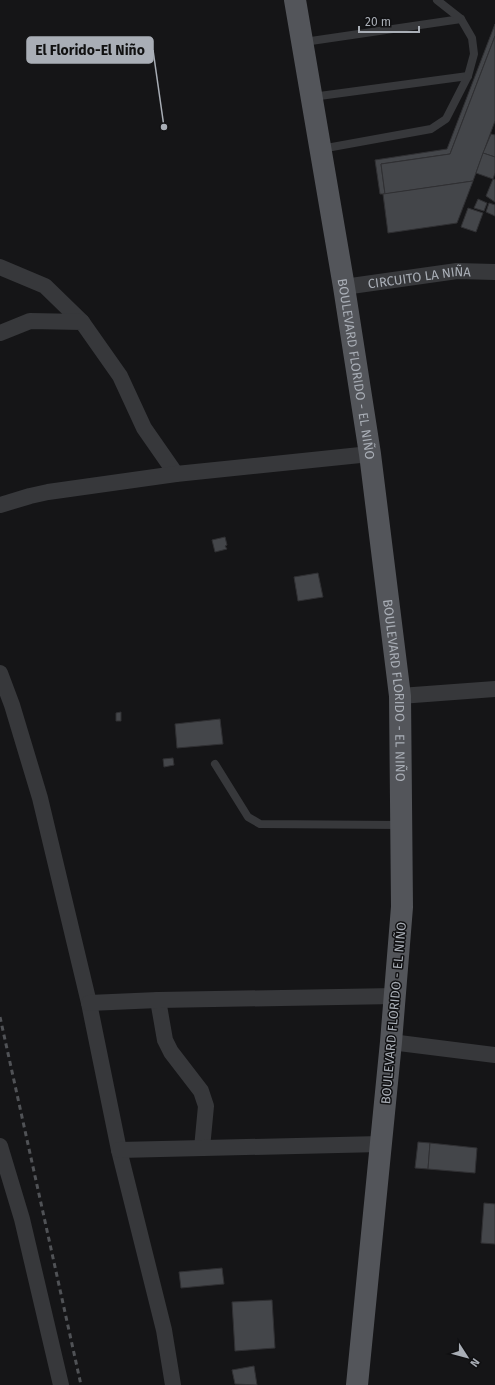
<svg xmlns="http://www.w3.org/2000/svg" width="495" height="1385" font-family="'Fira Sans',sans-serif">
  <rect width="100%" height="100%" fill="#151517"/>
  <g fill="#44464a" stroke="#303033">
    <polygon points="495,24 495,36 450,154 381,164 385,194 380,194 375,160 447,149"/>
    <polygon points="495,36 495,121 473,181 385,194 381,164 450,154"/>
    <polygon points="491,134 495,135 495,157 483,153"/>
    <polygon points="483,153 495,157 495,173 493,179 476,173"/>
    <polygon points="493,179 495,180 495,202 486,196"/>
    <polygon points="473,181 457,223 388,233 383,194"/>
    <polygon points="478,199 487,203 484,211 474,208"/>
    <polygon points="489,203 495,205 495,216 486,212"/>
    <polygon points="468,208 483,213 476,232 461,227"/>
    <polygon points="225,537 227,545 225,546 227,549 215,552 212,540"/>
    <polygon points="318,573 323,597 298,601 294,577"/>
    <polygon points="121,712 121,721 116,721 116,713"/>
    <polygon points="220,719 223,744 177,748 175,724"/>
    <polygon points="173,758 174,765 164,767 163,759"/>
    <polygon points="418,1142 430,1143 428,1169 415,1168"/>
    <polygon points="430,1143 477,1148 475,1173 428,1169"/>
    <polygon points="484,1203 495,1204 495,1244 481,1243"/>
    <polygon points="222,1268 224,1284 181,1288 179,1272"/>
    <polygon points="272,1300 275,1348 235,1351 232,1302"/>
    <polygon points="254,1366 257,1385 235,1384 232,1370"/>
  </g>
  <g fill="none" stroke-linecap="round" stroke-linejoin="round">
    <g stroke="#37383b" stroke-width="8">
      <polyline points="304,42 461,19"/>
      <polyline points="312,97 468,76"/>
      <polyline points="321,149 431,129 446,119 468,76 474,54 472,38 461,19 437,0"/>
      <polyline points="215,764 248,817 260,824 400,825"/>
    </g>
    <g stroke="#37383b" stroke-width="16">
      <polyline points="0,267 45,286 82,322"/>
      <path id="s1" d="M344,287l113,-16 38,1"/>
      <polyline points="0,333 30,321 82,322 120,376 144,428 176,474"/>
      <polyline points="0,505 30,496 48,492 176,474 370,454"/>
      <polyline points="0,673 12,705 40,798 89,1003 119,1150 164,1330 173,1385"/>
      <polyline points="400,696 495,689"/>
      <polyline points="158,1000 165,1040 171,1052 201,1091 206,1106 202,1148"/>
      <polyline points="89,1003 158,1000 395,996"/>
      <polyline points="391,1042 495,1055"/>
      <polyline points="0,1146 22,1219 61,1385"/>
      <polyline points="119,1150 381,1144"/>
    </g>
    <path stroke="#53555a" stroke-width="22" id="s2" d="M295,0l49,287 26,167 30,242 2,211 -11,135 -34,343"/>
    <polyline stroke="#505256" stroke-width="3" stroke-dasharray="5 4" stroke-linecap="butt" points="0,1017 81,1385"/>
  </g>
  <g text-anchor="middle" stroke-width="3" stroke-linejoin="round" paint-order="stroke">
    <g font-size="13" fill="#a9aeb6" stroke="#101012">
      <text dy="5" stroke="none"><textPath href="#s1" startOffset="76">CIRCUITO LA NIÑA</textPath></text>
      <text dy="5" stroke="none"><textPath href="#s2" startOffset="374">BOULEVARD FLORIDO - EL NIÑO</textPath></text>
      <text dy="5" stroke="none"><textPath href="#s2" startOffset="698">BOULEVARD FLORIDO - EL NIÑO</textPath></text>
      <text transform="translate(393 1013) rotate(-85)" y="5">BOULEVARD FLORIDO - EL NIÑO</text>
    </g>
  </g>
  <path fill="none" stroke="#a9aeb6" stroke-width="1.5" d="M164 127L153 50"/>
  <circle fill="#a9aeb6" stroke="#101012" stroke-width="1.5" cx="164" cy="127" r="4"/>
  <rect fill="#a9aeb6" stroke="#a9aeb6" stroke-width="1.5" x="27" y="37" width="126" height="26" rx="4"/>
  <g font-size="14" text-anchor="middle" font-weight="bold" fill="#111">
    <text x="90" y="55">El Florido-El Niño</text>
  </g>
  <g transform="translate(467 1357) rotate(126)" stroke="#101012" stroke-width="3" paint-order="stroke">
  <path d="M0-3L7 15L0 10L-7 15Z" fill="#a9aeb6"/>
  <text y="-6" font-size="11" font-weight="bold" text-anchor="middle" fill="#a9aeb6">N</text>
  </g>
  <path d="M359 26v6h60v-6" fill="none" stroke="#a9aeb6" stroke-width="2"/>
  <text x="365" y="26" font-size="12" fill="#a9aeb6" stroke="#101012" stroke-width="3" paint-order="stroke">20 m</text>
</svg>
